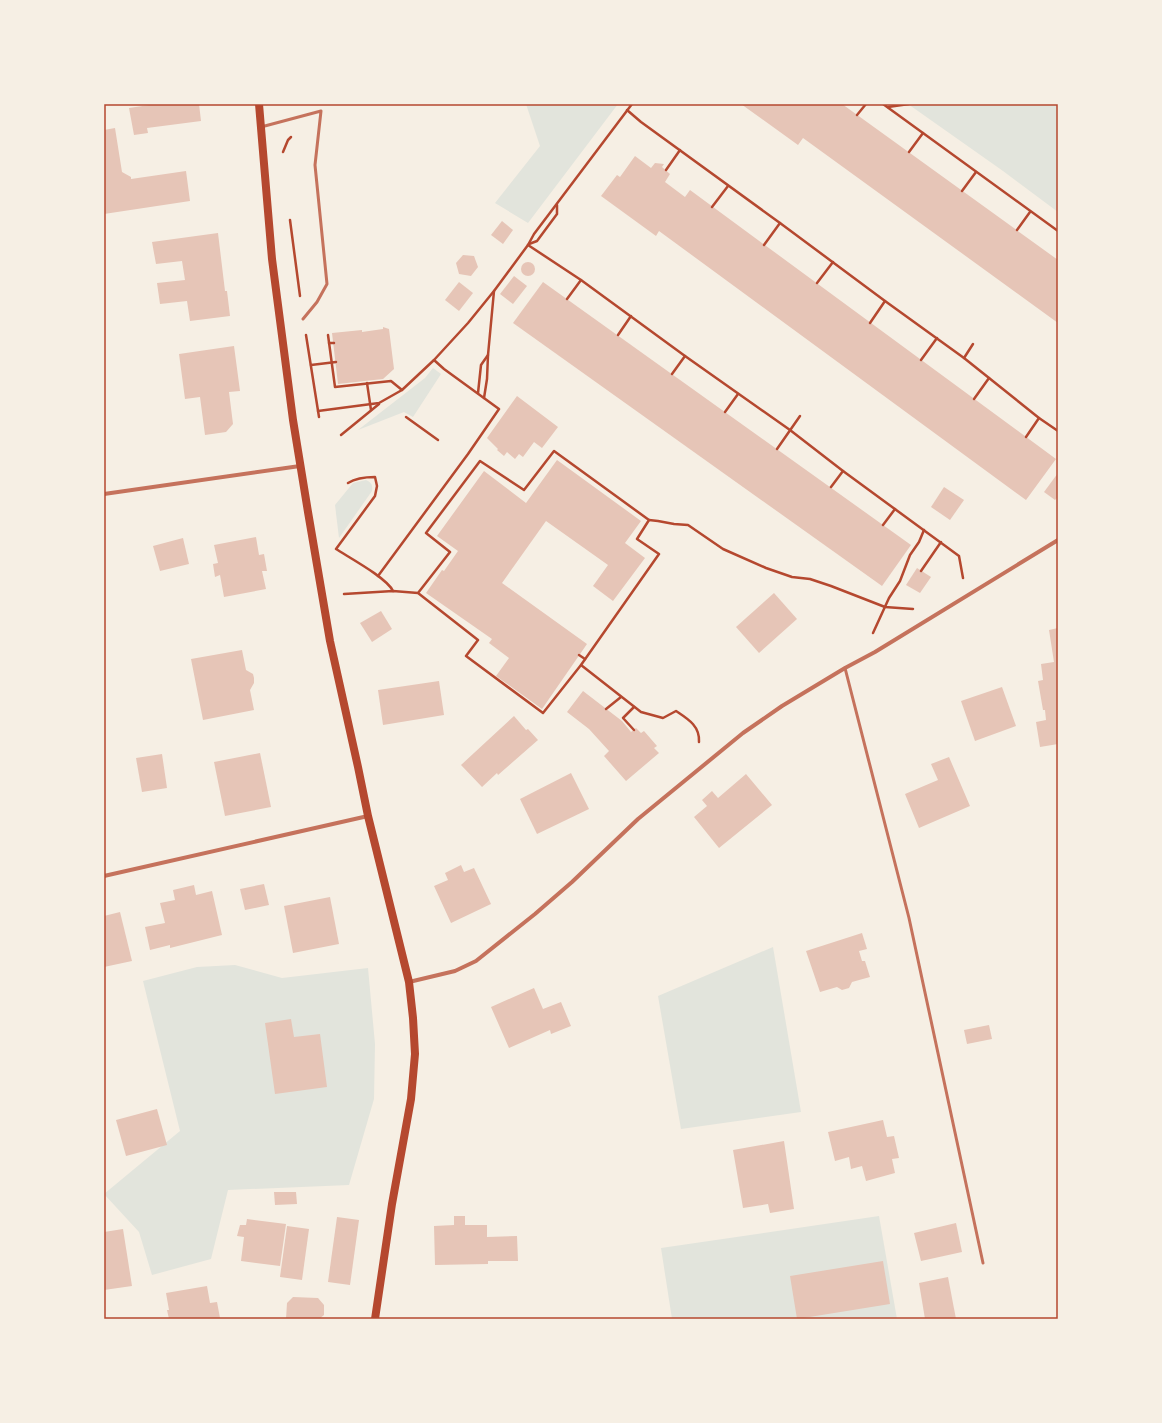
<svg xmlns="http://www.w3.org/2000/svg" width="1162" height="1423" font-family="Mulish,sans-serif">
  <rect width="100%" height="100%" fill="#f6efe4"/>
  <g fill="#e2e4dc">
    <polygon points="526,104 618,104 528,223 495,203 540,146"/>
    <polygon points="908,104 1058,104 1058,212 1003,171"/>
    <polygon points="433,368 441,374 413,417 404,412 358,430 425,378"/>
    <path d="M366,480c5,2 7,5 6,11l-33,47 -4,-33 18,-22z"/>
    <polygon points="773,947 801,1112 681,1129 658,996"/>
    <polygon points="235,965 282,978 368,968 375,1044 374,1099 349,1185 228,1190 211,1259 152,1275 139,1232 104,1194 180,1131 143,981 197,967"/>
    <polygon points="879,1216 897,1319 672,1319 661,1248"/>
  </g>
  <g fill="#e6c5b7">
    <polygon points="156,104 199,104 201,121 147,128 148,133 134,135 129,108"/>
    <polygon points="741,104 842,104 1058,260 1058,323 803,138 798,145"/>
    <polygon points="115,128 122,172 131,177 131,179 186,171 190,201 104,214 104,130"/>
    <polygon points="635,156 651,168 655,163 664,164 662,167 670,174 665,182 685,197 690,190 1056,459 1026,500 659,231 656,236 601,196 617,175 620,177"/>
    <polygon points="502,221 513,230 503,244 491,235"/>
    <polygon points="218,233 225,291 227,291 230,316 190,321 187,301 160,304 157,283 185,280 182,261 156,264 152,242"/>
    <polygon points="463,255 474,256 478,267 471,276 459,274 456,263"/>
    <circle cx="528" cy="269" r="7"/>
    <polygon points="514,276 527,286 513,304 500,294"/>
    <polygon points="459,282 473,293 459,311 445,300"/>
    <polygon points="543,282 911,545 882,586 513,323"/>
    <polygon points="383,327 389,329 394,369 383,379 338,384 332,333 362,330 362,332 383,329"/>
    <polygon points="234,346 240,391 229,392 233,424 226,432 205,435 200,397 185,399 179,354"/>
    <polygon points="517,396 558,427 542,448 534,442 523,457 519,454 515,459 507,452 504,456 497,450 498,449 487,438"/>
    <polygon points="557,460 641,521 625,543 645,558 613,601 593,586 608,565 546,521 502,583 587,644 542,709 496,676 509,658 489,643 492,639 426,593 442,570 444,571 458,551 437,536 484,471 526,503"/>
    <polygon points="1058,473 1058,497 1055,500 1044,492"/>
    <polygon points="944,487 964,500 950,520 931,507"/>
    <polygon points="256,537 259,555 264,554 267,571 262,571 266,589 224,597 220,575 215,577 213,564 218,563 214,545"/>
    <polygon points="183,538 189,564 160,571 153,546"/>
    <polygon points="917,568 931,577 920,593 906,585"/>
    <polygon points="774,593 797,619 759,653 736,627"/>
    <polygon points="381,611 392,629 372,642 360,623"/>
    <polygon points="1058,628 1058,744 1040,747 1036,722 1046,720 1045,710 1043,710 1038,681 1043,680 1041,664 1054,662 1049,630"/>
    <polygon points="242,650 246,670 253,674 254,678 254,683 250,690 254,710 203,720 191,659"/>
    <polygon points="439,681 444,715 383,725 378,690"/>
    <polygon points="1002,687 1016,726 975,741 961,701"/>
    <polygon points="583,691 622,721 631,732 636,728 641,733 644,731 657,746 654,748 659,753 626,781 604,756 609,751 589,729 567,712"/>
    <polygon points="514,716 526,730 528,729 538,740 498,775 497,773 482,787 461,765"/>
    <polygon points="260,753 271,807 225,816 214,762"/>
    <polygon points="162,754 167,788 142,792 136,758"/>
    <polygon points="949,757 970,806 919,828 905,794 938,780 931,764"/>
    <polygon points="571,773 589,809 537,834 520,799"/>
    <polygon points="746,774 772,805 719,848 694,817 707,806 702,800 712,791 718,798"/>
    <polygon points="461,865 464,872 474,868 491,904 451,923 434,886 448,880 445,873"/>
    <polygon points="264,884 269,905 245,910 240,889"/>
    <polygon points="194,885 196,895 212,891 222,935 170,948 170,945 150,950 145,927 165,923 160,903 175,900 173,890"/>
    <polygon points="330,897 339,944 293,953 284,906"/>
    <polygon points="120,912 132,961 104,967 104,916"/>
    <polygon points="862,933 867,949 859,951 862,961 865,961 870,977 852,982 849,988 842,990 837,987 820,992 806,951"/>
    <polygon points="534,988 543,1009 561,1002 571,1026 551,1034 550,1030 509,1048 491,1007"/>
    <polygon points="291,1019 294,1037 320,1034 327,1087 275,1094 265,1023"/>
    <polygon points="989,1025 992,1039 967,1044 964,1030"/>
    <polygon points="157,1109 167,1145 126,1156 116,1120"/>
    <polygon points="883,1120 887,1137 894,1136 899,1158 892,1159 895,1173 866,1181 862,1166 851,1169 849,1157 835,1161 828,1132"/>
    <polygon points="784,1141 794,1209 770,1213 768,1204 743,1208 733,1150"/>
    <polygon points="274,1192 296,1192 297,1204 275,1205"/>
    <polygon points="454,1216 465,1216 465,1225 487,1225 487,1237 517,1236 518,1261 488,1261 488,1264 435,1265 434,1226 454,1225"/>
    <polygon points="337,1217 359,1220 350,1285 328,1282"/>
    <polygon points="247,1219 286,1224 280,1266 241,1261 244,1237 237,1236 240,1225 246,1225"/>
    <polygon points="956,1223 962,1252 921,1261 914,1233"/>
    <polygon points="287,1226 309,1229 302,1280 280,1277"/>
    <polygon points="123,1229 132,1286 104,1290 104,1232"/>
    <polygon points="883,1261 890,1304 797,1319 790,1276"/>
    <polygon points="948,1277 956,1319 925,1319 919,1283"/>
    <polygon points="207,1286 210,1303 217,1302 220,1318 213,1319 169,1319 167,1310 169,1310 166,1293"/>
    <polygon points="293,1297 318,1298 324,1305 324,1315 319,1319 286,1319 287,1303"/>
  </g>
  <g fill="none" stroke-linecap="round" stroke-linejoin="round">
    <g stroke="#b5482f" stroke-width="2.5">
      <polyline points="883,104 1058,231"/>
      <polyline points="888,107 909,104"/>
      <polyline points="627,110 641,122 780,223 885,301 964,358 1039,418 1058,431"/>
      <polyline points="857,115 866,104"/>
      <polyline points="283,152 288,140 291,137"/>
      <polyline points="909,152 923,133"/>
      <polyline points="666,170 680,150"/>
      <polyline points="962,191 976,172"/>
      <polyline points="712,207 728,186"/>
      <polyline points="290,220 300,296"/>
      <polyline points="1017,230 1030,212"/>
      <polyline points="529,244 537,241 557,214 557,205"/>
      <polyline points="528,245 581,280 685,356 790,430 843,471 959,556 963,578"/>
      <polyline points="764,245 780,223"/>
      <polyline points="817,283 833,262"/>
      <polyline points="567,299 581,280"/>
      <polyline points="870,323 885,301"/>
      <polyline points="306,335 319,417"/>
      <polyline points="328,335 335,387 391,381 402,390"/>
      <polyline points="618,335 631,316"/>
      <polyline points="329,343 334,343"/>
      <polyline points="964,358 973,344"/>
      <polyline points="921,360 937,338"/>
      <polyline points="311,365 336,362"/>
      <polyline points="672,374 685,356"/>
      <polyline points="367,383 371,410"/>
      <polyline points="478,393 481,365 488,355 494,291"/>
      <polyline points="484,398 487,379 488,355"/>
      <polyline points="974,399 989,378"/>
      <polyline points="318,411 379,403 402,390 434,360 468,323 494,291 528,245 534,234 632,104"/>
      <polyline points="725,412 738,394"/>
      <polyline points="406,417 438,440"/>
      <polyline points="341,435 379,404"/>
      <polyline points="1026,437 1039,418"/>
      <polyline points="777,449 800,416"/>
      <path d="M348,483c8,-5 17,-6 27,-6l2,9 -2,10 -39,53c14,9 51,29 57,42"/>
      <polyline points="831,487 843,471"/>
      <polyline points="649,520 658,521 674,524 688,525 723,549 766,568 792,577 810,579 831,586 885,607 913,609"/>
      <polyline points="883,525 895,509"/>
      <polyline points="921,571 941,542"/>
      <polyline points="378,576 468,454 499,409 444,369 434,360"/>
      <polyline points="344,594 393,591 418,593 478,640 466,656 543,713 581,665 659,554 637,539 649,520 554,451 524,490 480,461 426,533 450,552 418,593"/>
      <polyline points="873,633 889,598 900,581 910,555 919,542 924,530"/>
      <polyline points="579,655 585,659"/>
      <path d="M581,665l60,47 22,6 13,-7c12,8 24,15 23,31"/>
      <polyline points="606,709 621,697"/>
      <polyline points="634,730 623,718 634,707"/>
    </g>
    <g stroke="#c5725c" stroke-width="3">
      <polyline points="261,127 321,111 315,165 327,284 317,302 303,319"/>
      <polyline points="845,668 909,918 983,1263"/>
    </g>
    <g stroke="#c5725c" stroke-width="4">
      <polyline points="104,494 300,466"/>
      <polyline points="104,876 368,816"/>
      <polyline points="409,982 455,971 476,961 535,914 572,882 638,819 743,733 782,706 845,668 875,652 1058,540"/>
    </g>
    <polyline stroke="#b5482f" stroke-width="8" points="259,104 272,259 293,420 308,512 330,641 358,767 368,816 409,982 413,1018 415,1054 411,1099 392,1204 375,1319"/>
  </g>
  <rect width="1162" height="1423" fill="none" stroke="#f6efe4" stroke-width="210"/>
  <rect x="105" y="105" width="952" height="1213" fill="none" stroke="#b5482f" stroke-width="1.5"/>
</svg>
